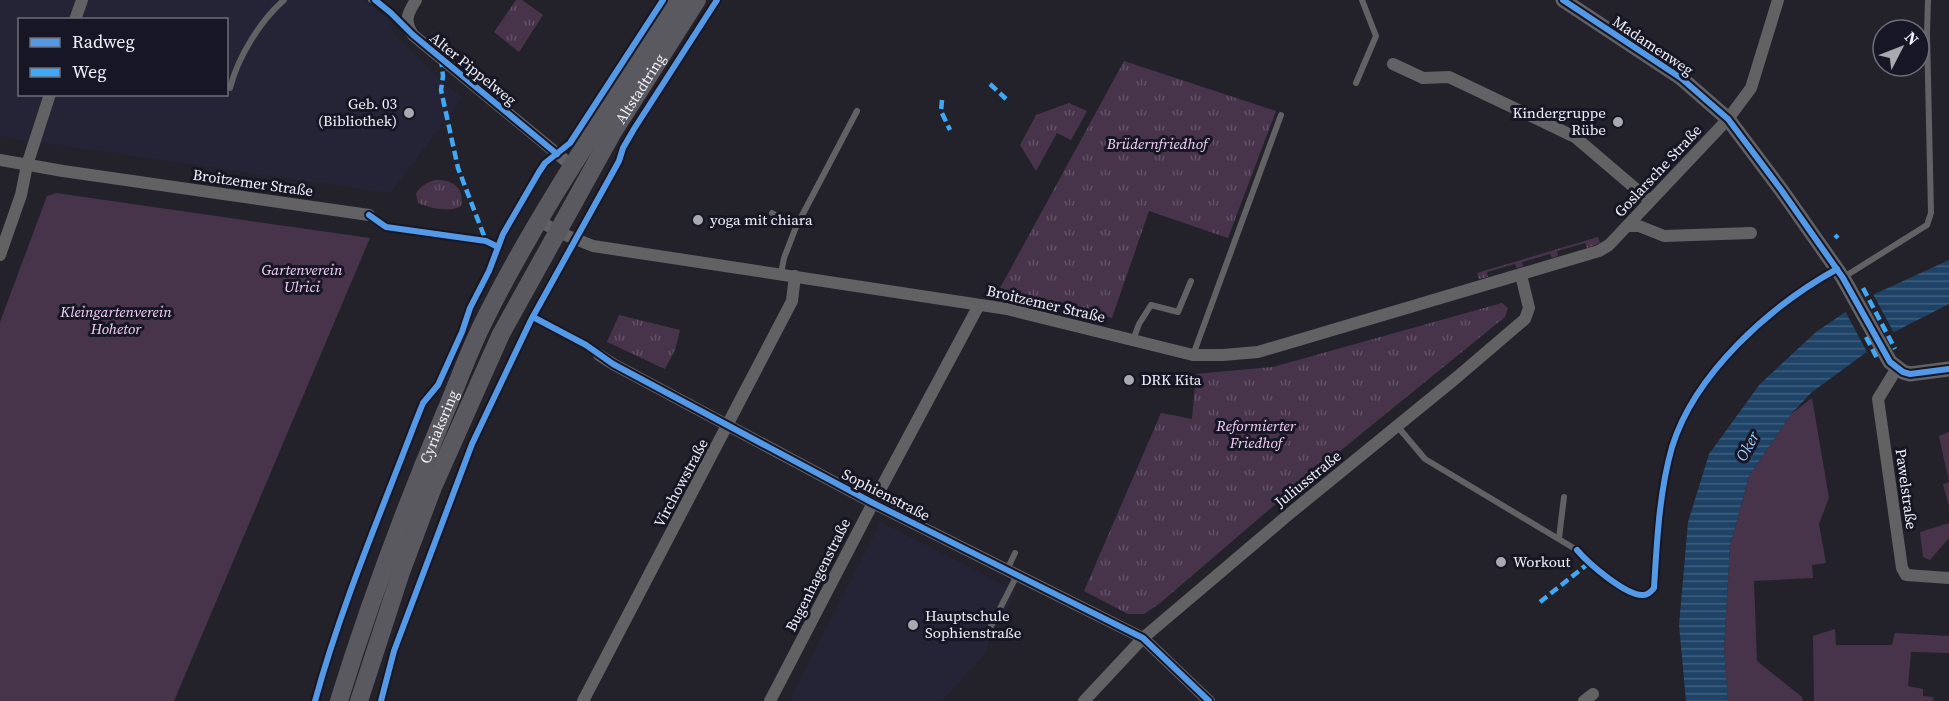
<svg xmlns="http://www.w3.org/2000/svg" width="1949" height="701" font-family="'Source Serif 4',serif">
  <defs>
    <pattern id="grass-tufts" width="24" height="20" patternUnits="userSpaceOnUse" patternTransform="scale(1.5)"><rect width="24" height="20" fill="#47344b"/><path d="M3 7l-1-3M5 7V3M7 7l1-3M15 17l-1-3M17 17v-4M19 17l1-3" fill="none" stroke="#625266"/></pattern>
    <pattern id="water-rules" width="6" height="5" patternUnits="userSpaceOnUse" patternTransform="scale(1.5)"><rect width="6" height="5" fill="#1e4367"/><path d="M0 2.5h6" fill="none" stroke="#3f5f7e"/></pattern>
  </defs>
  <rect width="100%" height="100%" fill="#23222a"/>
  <g fill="#252436" fill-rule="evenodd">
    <path d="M0,0h365l24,19 4,14 49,49 20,16 -71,95 -391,-56zM20,20h206v74h-206z"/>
    <polygon points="881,522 1016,591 982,657 942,701 789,701"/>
  </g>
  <g fill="url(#grass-tufts)">
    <polygon points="516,0 522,0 543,15 519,52 494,32"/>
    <polygon points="1124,61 1276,111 1228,238 1149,211 1112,318 999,290"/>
    <polygon points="1069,103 1087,111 1071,140 1057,133 1036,171 1020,145 1036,115"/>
    <path d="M435,180c17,-1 30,8 26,26 -12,7 -31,2 -43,-3l-2,-9c4,-8 10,-11 19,-14z"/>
    <polygon points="1598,237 1600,243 1587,248 1585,243 1557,251 1558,256 1552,258 1550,254 1522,262 1523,266 1517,268 1515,264 1487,272 1488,277 1479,279 1477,273"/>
    <polygon points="1502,303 1508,308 1505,317 1292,490 1159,604 1144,614 1128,614 1084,591 1161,413 1192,419 1196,374 1273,367"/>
    <polygon points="619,315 680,330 675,350 665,369 607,342"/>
  </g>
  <g fill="#47344b">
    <polygon points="56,193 370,238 174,701 0,701 0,322 47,196"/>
    <polygon points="1812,398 1829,498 1819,524 1826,563 1812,565 1813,578 1754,581 1757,661 1802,697 1803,701 1728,701 1724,649 1730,546 1749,476 1791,414"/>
    <polygon points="1949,432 1949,507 1943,484 1949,482 1939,436"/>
    <polygon points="1949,523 1949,538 1930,560 1923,557 1920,532"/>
    <polygon points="1835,629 1836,645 1892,645 1895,633 1949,636 1949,653 1911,652 1908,686 1923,689 1923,696 1934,697 1933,701 1814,701 1813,636"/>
  </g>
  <polygon fill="url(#water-rules)" points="1949,260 1949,304 1894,332 1812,392 1791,414 1749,476 1730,546 1724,649 1728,701 1686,701 1679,625 1688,522 1709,454 1760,384 1816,332 1866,298"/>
  <polygon fill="#23222a" points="1872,292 1895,335 1868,354 1844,309"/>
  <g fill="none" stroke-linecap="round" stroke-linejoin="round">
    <g stroke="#626164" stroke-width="6">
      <path d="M371,0c15,5 25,18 35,28"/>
      <polyline points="1356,83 1376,36 1362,0"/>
      <path d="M230,88c8,-31 30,-67 54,-88"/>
      <polyline points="772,213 796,227"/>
      <polyline points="781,274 784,258 796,227 857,111"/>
      <polyline points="1844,277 1927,225 1931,213 1927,33 1928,0"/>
      <polyline points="542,322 586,345 599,355"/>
      <polyline points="1133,340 1139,324 1151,305 1178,312 1191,281"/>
      <polyline points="1193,355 1281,115"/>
      <polyline points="1398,427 1425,459 1577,550"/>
      <polyline points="1559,538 1564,497"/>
      <polyline points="1007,570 1015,553"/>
      <polyline points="986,636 1017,575"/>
    </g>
    <g stroke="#626164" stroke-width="12">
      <path d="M416,0c-9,14 -12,21 -3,35l159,131"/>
      <polyline points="75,20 82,0"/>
      <polyline points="1393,64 1423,78 1449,77 1575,137 1650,201"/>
      <polyline points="0,160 63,171 369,215"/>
      <polyline points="540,221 558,232 593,246 1007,309 1193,355 1223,355 1258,352 1599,251 1609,245 1728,119 1751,88 1778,0"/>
      <polyline points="1627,226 1639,226 1664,236 1751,233"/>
      <polyline points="0,255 21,195 27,165 50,94"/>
      <polyline points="599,355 613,364 873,503 1143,638 1209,701"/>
      <polyline points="1897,368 1878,399 1902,568 1906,575 1949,578"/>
      <polyline points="583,701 792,301 795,276"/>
      <polyline points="770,701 873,503 979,305"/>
      <polyline points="1084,701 1143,638 1288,515 1456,378 1525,319 1529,308 1521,275"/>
      <polyline points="1584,701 1593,694"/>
    </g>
    <polyline stroke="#626164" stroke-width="15" points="1563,0 1681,78 1728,119 1782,191 1843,278 1890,362 1903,372 1910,374 1949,369"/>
    <g stroke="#5a595f" stroke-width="18">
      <path id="s1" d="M339,701c30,-97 66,-193 105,-286 14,-32 25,-65 41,-96 55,-111 128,-215 194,-319"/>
      <path id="s2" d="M359,701l42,-129 32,-85 68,-153 112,-202 84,-132"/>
    </g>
    <g stroke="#3fa9f5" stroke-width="4.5" stroke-dasharray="9 4.5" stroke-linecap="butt">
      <polyline points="441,58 443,76 441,90 458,168 486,241"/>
      <polyline points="990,84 1006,99"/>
      <polyline points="942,100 941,111 950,130"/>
      <polyline points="1835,238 1838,235"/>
      <polyline points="1863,288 1895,349"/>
      <polyline points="1866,337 1877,358"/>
      <polyline points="1540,602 1589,563"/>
    </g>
    <g stroke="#171624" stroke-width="10">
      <g id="cycleway">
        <polyline points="375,0 391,13 413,35 557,154"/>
        <polyline points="1563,0 1681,78 1728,119 1782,191 1843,278 1890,362 1903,372 1910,374 1949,369"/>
        <polyline points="369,215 386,227 486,241 498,247"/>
        <polyline points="533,317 586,345 613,364 873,503 1143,638 1209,701"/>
        <path d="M1577,550c11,13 49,46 66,45 5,0 8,-3 11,-7 3,-47 5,-95 18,-141 23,-74 98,-141 165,-178"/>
        <path d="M315,701c26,-95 65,-186 100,-278l8,-20 15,-18 24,-53 8,-24 19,-37 14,-37 36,-62 6,-9 25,-20 93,-143"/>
        <polyline points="381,701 394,651 472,444 531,320 619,161 623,148 634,129 717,0"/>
      </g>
    </g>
    <use href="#cycleway" stroke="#5399e6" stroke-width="6"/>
  </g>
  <g fill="#a9a9b2" stroke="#171624" stroke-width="2">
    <circle cx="409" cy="113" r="6"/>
    <circle cx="1618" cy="122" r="6"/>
    <circle cx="698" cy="220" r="6"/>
    <circle cx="1129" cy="380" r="6"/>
    <circle cx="1501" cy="562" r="6"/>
    <circle cx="913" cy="625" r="6"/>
  </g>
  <g text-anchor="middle" stroke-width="6" stroke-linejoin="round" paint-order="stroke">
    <g font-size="15" fill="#f1f1fb" stroke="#171624">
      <text transform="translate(1653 46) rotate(34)" y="5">Madamenweg</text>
      <text transform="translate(473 69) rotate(39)" y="5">Alter Pippelweg</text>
      <text dy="5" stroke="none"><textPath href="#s2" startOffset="676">Altstadtring</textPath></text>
      <text transform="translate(1658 171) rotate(-47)" y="5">Goslarsche Straße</text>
      <text transform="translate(253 183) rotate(8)" y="5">Broitzemer Straße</text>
      <text transform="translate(1046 304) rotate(13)" y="5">Broitzemer Straße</text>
      <text dy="5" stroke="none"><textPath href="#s1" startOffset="292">Cyriaksring</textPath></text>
      <text transform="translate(1308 479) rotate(-39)" y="5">Juliusstraße</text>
      <text transform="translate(681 483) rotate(-62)" y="5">Virchowstraße</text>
      <text transform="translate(1906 489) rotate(82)" y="5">Pawelstraße</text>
      <text transform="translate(886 495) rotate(27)" y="5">Sophienstraße</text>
      <text transform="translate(818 575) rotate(-63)" y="5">Bugenhagenstraße</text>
    </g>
    <g font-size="15" fill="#f1f1fb" stroke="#171624" text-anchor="start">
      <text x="397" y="109" text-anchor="end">Geb. 03<tspan x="397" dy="17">(Bibliothek)</tspan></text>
      <text x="1606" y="118" text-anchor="end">Kindergruppe<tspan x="1606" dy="17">Rübe</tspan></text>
      <text x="710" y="225">yoga mit chiara</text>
      <text x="1141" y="385">DRK Kita</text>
      <text x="1513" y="567">Workout</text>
      <text x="925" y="621">Hauptschule<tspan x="925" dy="17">Sophienstraße</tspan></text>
    </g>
    <g font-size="15" font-style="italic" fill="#f7d3fc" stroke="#171624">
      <text x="1157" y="149">Brüdernfriedhof</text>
      <text x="302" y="275">Gartenverein<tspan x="302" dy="17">Ulrici</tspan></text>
      <text x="116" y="317">Kleingartenverein<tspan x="116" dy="17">Hohetor</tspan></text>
      <text x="1256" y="431">Reformierter<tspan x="1256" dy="17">Friedhof</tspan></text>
    </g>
    <g font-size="16" font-style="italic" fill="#9accff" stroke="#171624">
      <text transform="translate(1747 446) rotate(-61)" y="6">Oker</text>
    </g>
  </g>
  <rect x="18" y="18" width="210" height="78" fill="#171624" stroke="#6e6e7a" stroke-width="1.5"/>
  <rect x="30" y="38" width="30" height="9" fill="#5399e6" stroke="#6e6e7a" stroke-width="1.5"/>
  <text x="72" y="48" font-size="18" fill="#f1f1fb">Radweg</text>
  <rect x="30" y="68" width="30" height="9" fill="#3fa9f5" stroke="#6e6e7a" stroke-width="1.5"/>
  <text x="72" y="78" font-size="18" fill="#f1f1fb">Weg</text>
  <g transform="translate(1901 48) rotate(48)"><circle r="28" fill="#171624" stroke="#6e6e7a" stroke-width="1.5"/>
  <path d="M0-4.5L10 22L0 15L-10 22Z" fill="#a9a9b2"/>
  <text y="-9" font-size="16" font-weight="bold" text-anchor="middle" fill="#f1f1fb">N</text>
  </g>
</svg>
